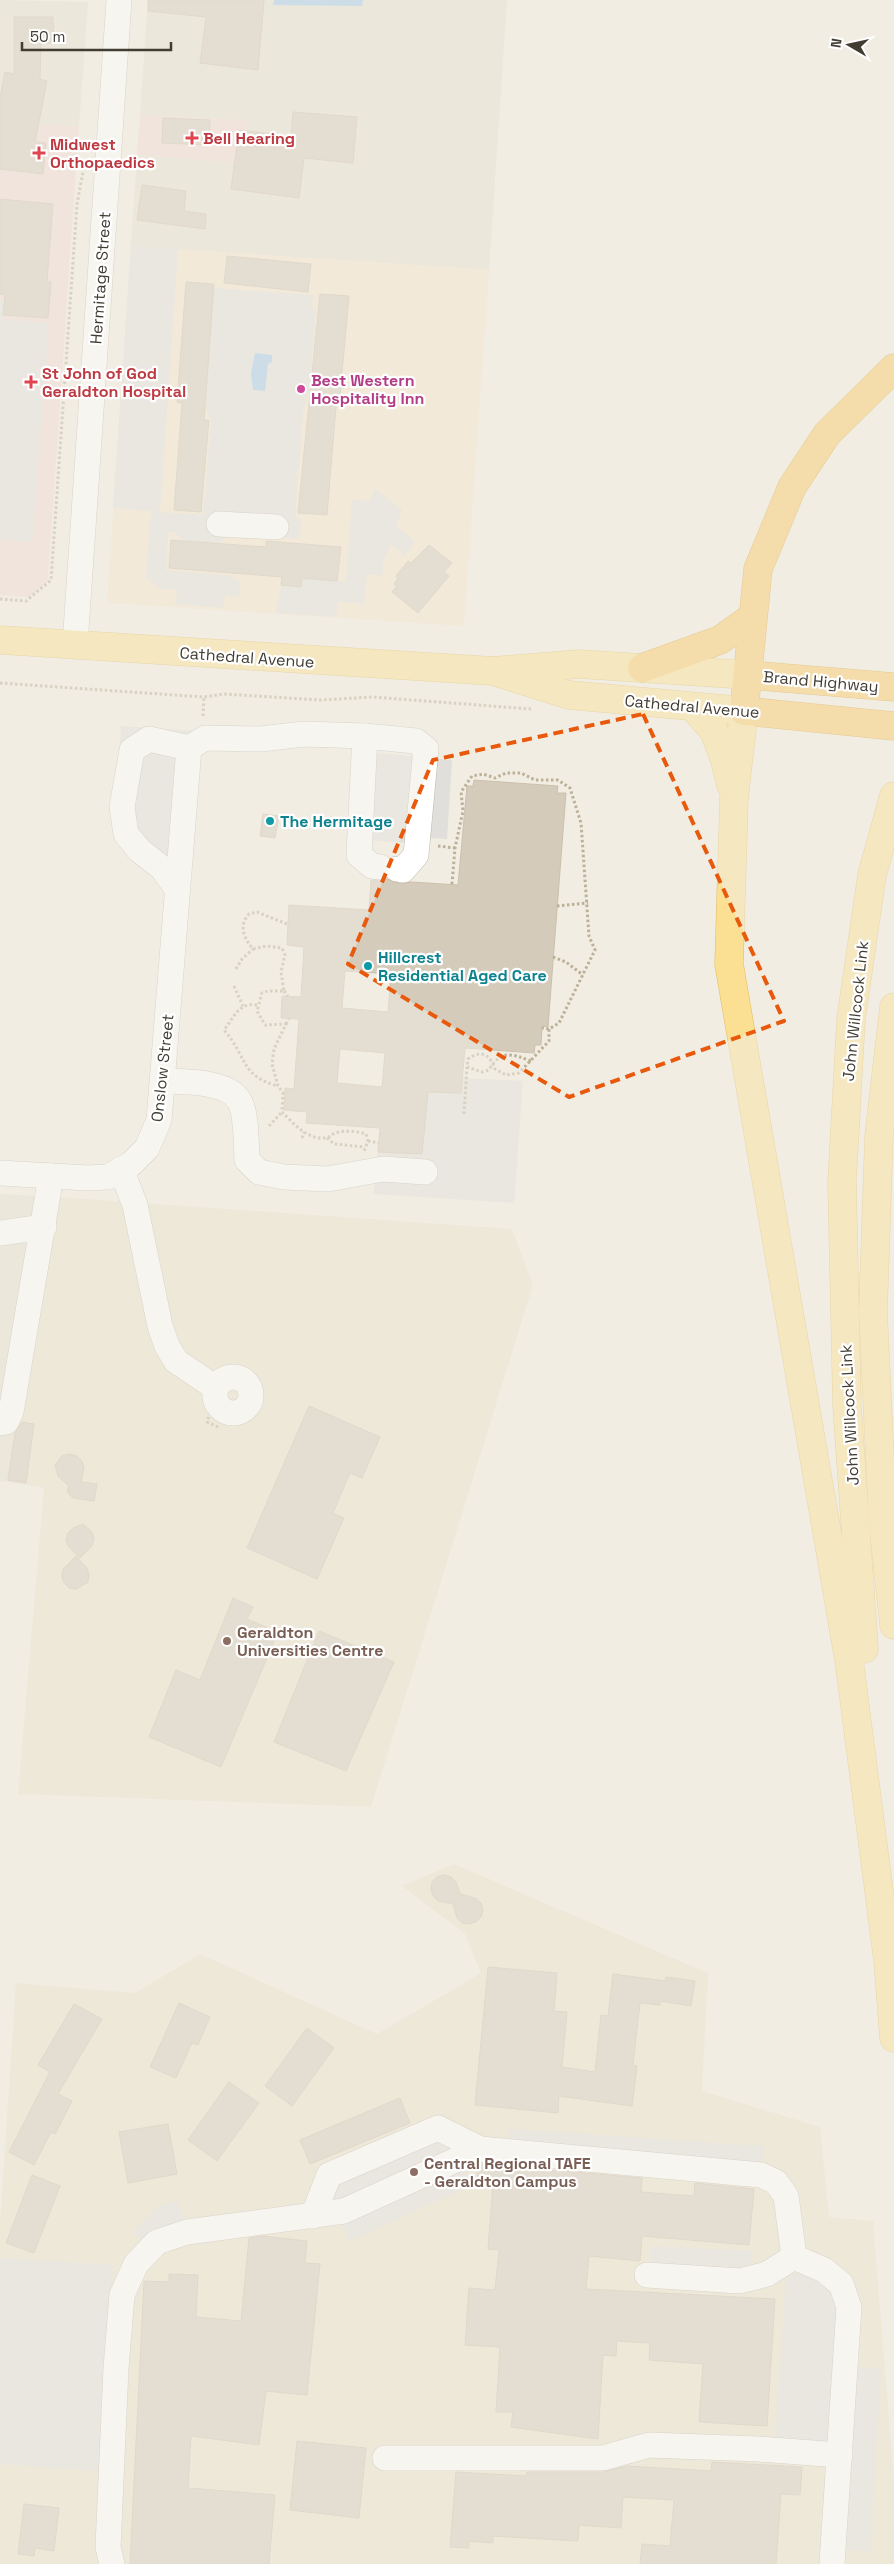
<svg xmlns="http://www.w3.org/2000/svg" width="894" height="2564" font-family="'Space Grotesk',sans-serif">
  <rect width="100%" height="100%" fill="#f1ede3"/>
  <g fill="#e4dfd1">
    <polygon points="0,0 88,2 79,126 0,121"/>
    <polygon points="148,0 507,0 489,270 131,246 137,155 244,163 247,120 140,115"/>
    <polygon points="0,1194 57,1197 9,1482 0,1481"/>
  </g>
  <polygon fill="#f3e4cd" points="131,246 489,270 464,626 107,603"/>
  <g fill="#eae2cd">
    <polygon points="57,1197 512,1229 533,1285 371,1807 18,1794 44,1488 9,1482"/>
    <polygon points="454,1864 708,1973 702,2091 820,2127 829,2217 873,2221 894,2482 894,2564 0,2564 0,2222 16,1983 135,1993 200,1954 377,2034 481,1973 465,1934 402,1886"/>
  </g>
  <g fill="#f1dad6">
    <polygon points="140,115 247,120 244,163 137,155"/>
    <polygon points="0,121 79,126 48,580 30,597 0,595"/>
  </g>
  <g fill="#e1dfdb">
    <polygon points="131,246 178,249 160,512 203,515 211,422 205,404 214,288 313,295 312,307 316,310 309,393 303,411 295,518 301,519 299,539 230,534 219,543 183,541 175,532 168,532 166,570 232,576 236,580 240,580 239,597 225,595 224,608 176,604 177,590 162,589 146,579 151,511 113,508"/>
    <polygon points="0,300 4,300 3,319 49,323 32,543 0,539"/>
    <polygon points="375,489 402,510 396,525 415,542 405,556 391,544 383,562 382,576 367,574 364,604 338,601 336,617 276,613 281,585 301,587 302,578 346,582 352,500 370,501"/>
    <polygon points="121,726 197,731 188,880 156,878 114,837"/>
    <polygon points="355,751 452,760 447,839 428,838 408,843 349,839"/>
    <polygon points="462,1078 523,1081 514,1203 373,1194 378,1152 422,1154 428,1092 461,1093"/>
    <polygon points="440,2113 472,2185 350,2241 317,2169"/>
    <polygon points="509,2129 763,2146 761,2188 507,2163"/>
    <polygon points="177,2200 187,2232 150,2251 133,2232 158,2208"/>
    <polygon points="651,2246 751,2251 749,2291 649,2286"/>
    <polygon points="0,2258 113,2265 99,2471 0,2464"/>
    <polygon points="792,2274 812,2275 831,2286 840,2305 835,2366 881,2369 870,2552 820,2547 827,2447 775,2442 786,2276"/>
  </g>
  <g fill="#9fcbed">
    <polygon points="274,0 363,0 362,6 273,5"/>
    <polygon points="255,353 272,355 272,362 268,364 265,391 253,390 251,373"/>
  </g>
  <g fill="#d5cbbb" stroke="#ccc0ac" fill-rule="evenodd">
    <polygon points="148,0 264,0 258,70 200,63 206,17 148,11"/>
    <polygon points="14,17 53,17 54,43 41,43 40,79 47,81 35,142 46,143 43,174 0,169 0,98 5,72 14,74"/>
    <polygon points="293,112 357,117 353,163 304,158 299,198 231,189 239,130 291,136"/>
    <polygon points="163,118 210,120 209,145 162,143"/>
    <polygon points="142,185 186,191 184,211 206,214 205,229 137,220"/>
    <polygon points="0,199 53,204 47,282 51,282 48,318 3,315 5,295 0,294"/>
    <polygon points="227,256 311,264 308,292 224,283"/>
    <polygon points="186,282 214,284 204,420 209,420 201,512 174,510 182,403 177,402"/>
    <polygon points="320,294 349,296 340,395 337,395 327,515 298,513"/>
    <polygon points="171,540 266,547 266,541 341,547 337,581 302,578 301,587 281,585 282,577 169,568"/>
    <polygon points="429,545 452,563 444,572 449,576 418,613 392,592 397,586 394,584 398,578 396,576 408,561 411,563"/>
    <path d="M474,780l84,6 -1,7h9l-18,234 -6,-1 -1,19h-6l-1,8 -69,-5 -4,45 -33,-1 -6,62 -44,-2 2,-24 -74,-5 1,-11 -23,-2 1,-22 9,1 5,-70 -18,-1 1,-22 19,1 3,-50 -17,-2 2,-40 80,5 2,-30 16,-1 14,5 10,-2 47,3 9,-99h6zM345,971l46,3 -3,38 -46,-4zM340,1049l45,4 -3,34 -45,-4z"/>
    <polygon points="263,814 279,816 275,838 260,836"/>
    <polygon points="309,1406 380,1437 362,1478 350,1473 333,1513 344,1518 317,1579 247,1548"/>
    <polygon points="22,1422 34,1424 26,1483 8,1480 15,1433"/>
    <polygon points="69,1454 77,1456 82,1461 84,1468 81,1482 97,1484 94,1501 73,1498 67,1492 69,1486 58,1476 55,1465 62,1456"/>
    <polygon points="83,1524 92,1532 94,1539 92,1546 80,1558 68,1546 66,1540 68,1533 73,1528"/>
    <polygon points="76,1556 87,1568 89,1575 88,1582 76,1589 69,1588 64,1583 62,1576 63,1569"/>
    <polygon points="233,1598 253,1607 247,1619 278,1632 221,1767 149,1737 176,1670 200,1680"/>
    <polygon points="319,1631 394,1662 346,1771 274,1742"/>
    <polygon points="444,1875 451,1877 456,1882 460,1894 475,1898 481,1903 483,1910 481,1917 476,1922 469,1924 462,1923 457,1918 453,1904 438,1901 433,1896 431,1889 432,1882 437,1877"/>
    <polygon points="488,1967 557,1973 554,2011 567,2012 562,2067 595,2072 601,2015 608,2016 613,1974 665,1981 666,1977 695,1981 691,2006 660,2001 660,2005 640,2003 633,2065 637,2066 632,2106 559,2096 558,2113 475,2105"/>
    <polygon points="179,2003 210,2017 198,2045 192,2043 176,2078 150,2067"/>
    <polygon points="74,2004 102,2019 58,2094 72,2101 55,2134 51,2132 34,2165 9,2152 50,2072 38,2065"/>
    <polygon points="307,2028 334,2048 292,2106 265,2086"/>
    <polygon points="229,2082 259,2103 217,2161 188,2140"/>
    <polygon points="400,2098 410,2123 310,2164 300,2140"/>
    <polygon points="168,2124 177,2174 128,2183 119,2132"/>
    <polygon points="482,2164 642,2178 641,2192 694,2196 695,2183 754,2189 749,2245 642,2236 640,2261 589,2256 586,2289 775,2299 767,2426 699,2422 703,2364 649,2360 650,2343 617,2341 616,2356 603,2355 598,2439 511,2427 513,2412 496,2412 500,2347 465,2345 469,2288 495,2290 499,2250 488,2249 493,2185 476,2184 478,2166"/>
    <polygon points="32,2175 60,2186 34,2253 6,2243"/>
    <polygon points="262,2236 307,2241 305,2263 320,2264 307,2395 266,2391 259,2445 191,2436 188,2488 275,2495 269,2564 130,2564 144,2281 169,2282 169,2274 198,2275 196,2317 241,2321 249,2238"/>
    <polygon points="297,2441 366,2448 359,2518 290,2510"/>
    <polygon points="712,2462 802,2467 800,2495 781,2494 776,2564 640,2564 642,2544 670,2546 674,2500 623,2497 621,2528 579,2525 578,2541 493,2536 493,2543 469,2541 469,2548 450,2547 456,2472 526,2476 527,2472 603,2472 627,2466 711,2471"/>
    <polygon points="24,2504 59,2508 54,2551 35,2548 34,2556 18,2554"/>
  </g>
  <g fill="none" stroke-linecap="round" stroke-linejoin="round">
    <g stroke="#beb7a9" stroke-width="26">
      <g id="minor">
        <polyline points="219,524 276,527"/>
        <polyline points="75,645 119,0"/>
        <polyline points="380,867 372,866 359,855 365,736 416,741 426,749 416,855 403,870 397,869"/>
        <polyline points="177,889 162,868 139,850 126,834 122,807 132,750 149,739 189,748 205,738 261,739 304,734 365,736"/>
        <path d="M163,1081c20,1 66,-1 77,21 7,14 6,42 7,58l12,12 25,5 44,2 55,-10 42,3"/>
        <polyline points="121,1169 135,1205 160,1326 167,1346 176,1361 216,1388"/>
        <polyline points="0,1173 87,1178 108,1177 131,1164 147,1148 159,1120 189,748"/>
        <polyline points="0,1233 44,1227"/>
        <circle cx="233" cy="1395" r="18"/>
        <polyline points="0,1423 6,1422 11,1412 51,1176"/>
        <polyline points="313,2216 329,2175 438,2128 480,2149"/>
        <polyline points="647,2275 740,2281 767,2274 794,2257"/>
        <polyline points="385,2458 603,2458 649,2445 758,2449 840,2455"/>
        <polyline points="112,2564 108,2547 116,2368 122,2295 136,2264 157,2242 187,2232 344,2211 480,2149 761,2175 776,2182 786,2196 794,2257 824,2270 841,2284 849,2307 832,2564"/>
      </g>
    </g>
    <g stroke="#dfbc63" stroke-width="29">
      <g id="major">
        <polyline points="0,640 493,671 579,664 748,675"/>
        <polyline points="493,671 569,695 744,711 734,798 729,964 849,1660 887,1953"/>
        <polyline points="693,707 714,731 725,760 731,785"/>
        <polyline points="894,1007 879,1136 873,1312 883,1523 894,1625"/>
        <polyline points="864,1649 847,1406 842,1182 851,1019 872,875 894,796"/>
        <polyline points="886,1934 894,2038"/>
      </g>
    </g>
    <g stroke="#d7a036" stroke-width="29">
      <g id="highway">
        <polyline points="894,368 827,434 792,487 758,569 744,711 894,726"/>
        <polyline points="642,668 720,640 752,617"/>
        <polyline points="748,675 894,687"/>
      </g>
    </g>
    <g stroke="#bdb097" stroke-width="3" stroke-dasharray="2.5 2.5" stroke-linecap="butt">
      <polyline points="0,599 26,601 51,580 77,204 84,166"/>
      <polyline points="0,683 204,697 224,694 320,700 372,697 531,709"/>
      <polyline points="203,716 204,697"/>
      <polyline points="438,846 455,848"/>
      <polyline points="452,884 455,848 463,811 461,792 472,776 483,774 495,778 506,773 521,773 535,780 558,780 570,788 581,823 589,936 595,950 559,1023 549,1029 542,1028"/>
      <polyline points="557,906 588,903"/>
      <path d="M287,924l-30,-12 -8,2c-11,12 -5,24 4,35l13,-3 16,2 3,7 -4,17 3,19h-16l-6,2 -5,18 8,14 21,-1 -12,25 -2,15 6,22 5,7 -1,19c11,11 28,31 46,25 3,0 4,-3 7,-4 10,-3 21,-2 31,1l2,7 -4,10"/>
      <polyline points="553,957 566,962 583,975"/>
      <polyline points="236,969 242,959 253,949"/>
      <polyline points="234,986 243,1006"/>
      <polyline points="284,991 288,996"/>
      <path d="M257,1005c-18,-3 -23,12 -33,25 23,26 16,46 54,56"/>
      <polyline points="286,1024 289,1019"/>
      <path d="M531,1061c-19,-7 -30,-12 -42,9l-7,2 -15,-5 1,-8c14,-10 22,-4 27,10l11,6 13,-2 30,-32v-12"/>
      <polyline points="464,1114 467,1067"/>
      <polyline points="269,1126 282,1112"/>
      <polyline points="302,1138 304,1132"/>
      <polyline points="327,1138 334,1144 365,1147"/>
      <polyline points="368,1141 379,1143"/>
      <polyline points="207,1408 210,1413 207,1422 218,1427"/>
    </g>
    <use href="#minor" stroke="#fff" stroke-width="25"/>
    <use href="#major" stroke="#fbdf92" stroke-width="28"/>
    <use href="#highway" stroke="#f9cb65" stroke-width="28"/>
  </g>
  <path d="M0 0H894V2564H0ZM643,714l141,307 -215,76 -221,-133 85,-204z" fill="#f1ede3" fill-opacity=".55" fill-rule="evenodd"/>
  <path fill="none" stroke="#e8590c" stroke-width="4" stroke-dasharray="10 6" stroke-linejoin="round" d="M643,714l141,307 -215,76 -221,-133 85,-204z"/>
  <g fill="#e0444e" stroke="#fff" stroke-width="2">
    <path d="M189.5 130.5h5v5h5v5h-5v5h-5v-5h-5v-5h5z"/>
    <path d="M36.5 145.5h5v5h5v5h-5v5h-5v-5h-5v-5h5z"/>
    <path d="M28.5 374.5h5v5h5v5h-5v5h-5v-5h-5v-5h5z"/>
  </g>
  <circle fill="#d1479c" stroke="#fff" stroke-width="2" cx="301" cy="389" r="5"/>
  <g fill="#0f9aa8" stroke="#fff" stroke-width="2">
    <circle cx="270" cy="821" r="5"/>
    <circle cx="368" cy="966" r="5"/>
  </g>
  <g fill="#8d6e63" stroke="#fff" stroke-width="2">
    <circle cx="227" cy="1641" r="5"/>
    <circle cx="414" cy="2172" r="5"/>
  </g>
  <g text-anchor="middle" stroke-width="4.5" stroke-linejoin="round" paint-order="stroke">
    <g font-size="16" font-weight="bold" fill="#be3a42" stroke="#fff" text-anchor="start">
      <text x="203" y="144">Bell Hearing</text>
      <text x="50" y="150">Midwest<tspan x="50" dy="18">Orthopaedics</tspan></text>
      <text x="42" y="379">St John of God<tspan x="42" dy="18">Geraldton Hospital</tspan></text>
    </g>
    <g font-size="16" fill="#423d33" stroke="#fff">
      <text transform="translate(100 278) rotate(-86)" y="6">Hermitage Street</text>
      <text transform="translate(247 657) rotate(4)" y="6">Cathedral Avenue</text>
      <text transform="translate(821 681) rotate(5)" y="6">Brand Highway</text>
      <text transform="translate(692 706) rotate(5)" y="6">Cathedral Avenue</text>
      <text transform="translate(855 1011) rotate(-84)" y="6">John Willcock Link</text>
      <text transform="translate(162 1068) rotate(-84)" y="6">Onslow Street</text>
      <text transform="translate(849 1415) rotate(-93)" y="6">John Willcock Link</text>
    </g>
    <g font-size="16" font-weight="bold" fill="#b23c85" stroke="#fff" text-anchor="start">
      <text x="311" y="386">Best Western<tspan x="311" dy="18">Hospitality Inn</tspan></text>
    </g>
    <g font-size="16" font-weight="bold" fill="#0d838f" stroke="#fff" text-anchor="start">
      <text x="280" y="827">The Hermitage</text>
      <text x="378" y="963">Hillcrest<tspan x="378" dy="18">Residential Aged Care</tspan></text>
    </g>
    <g font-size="16" font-weight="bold" fill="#785e54" stroke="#fff" text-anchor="start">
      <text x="237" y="1638">Geraldton<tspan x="237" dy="18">Universities Centre</tspan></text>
      <text x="424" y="2169">Central Regional TAFE<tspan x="424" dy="18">- Geraldton Campus</tspan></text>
    </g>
  </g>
  <g transform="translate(849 45) rotate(279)" stroke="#ffffff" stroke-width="4" paint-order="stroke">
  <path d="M0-4L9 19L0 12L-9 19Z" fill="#423d33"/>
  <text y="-8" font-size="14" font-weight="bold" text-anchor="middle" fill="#423d33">N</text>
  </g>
  <path d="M22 42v8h149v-8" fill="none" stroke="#423d33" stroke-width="2.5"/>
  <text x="30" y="42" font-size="15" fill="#423d33" stroke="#ffffff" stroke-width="4" paint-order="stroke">50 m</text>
</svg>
